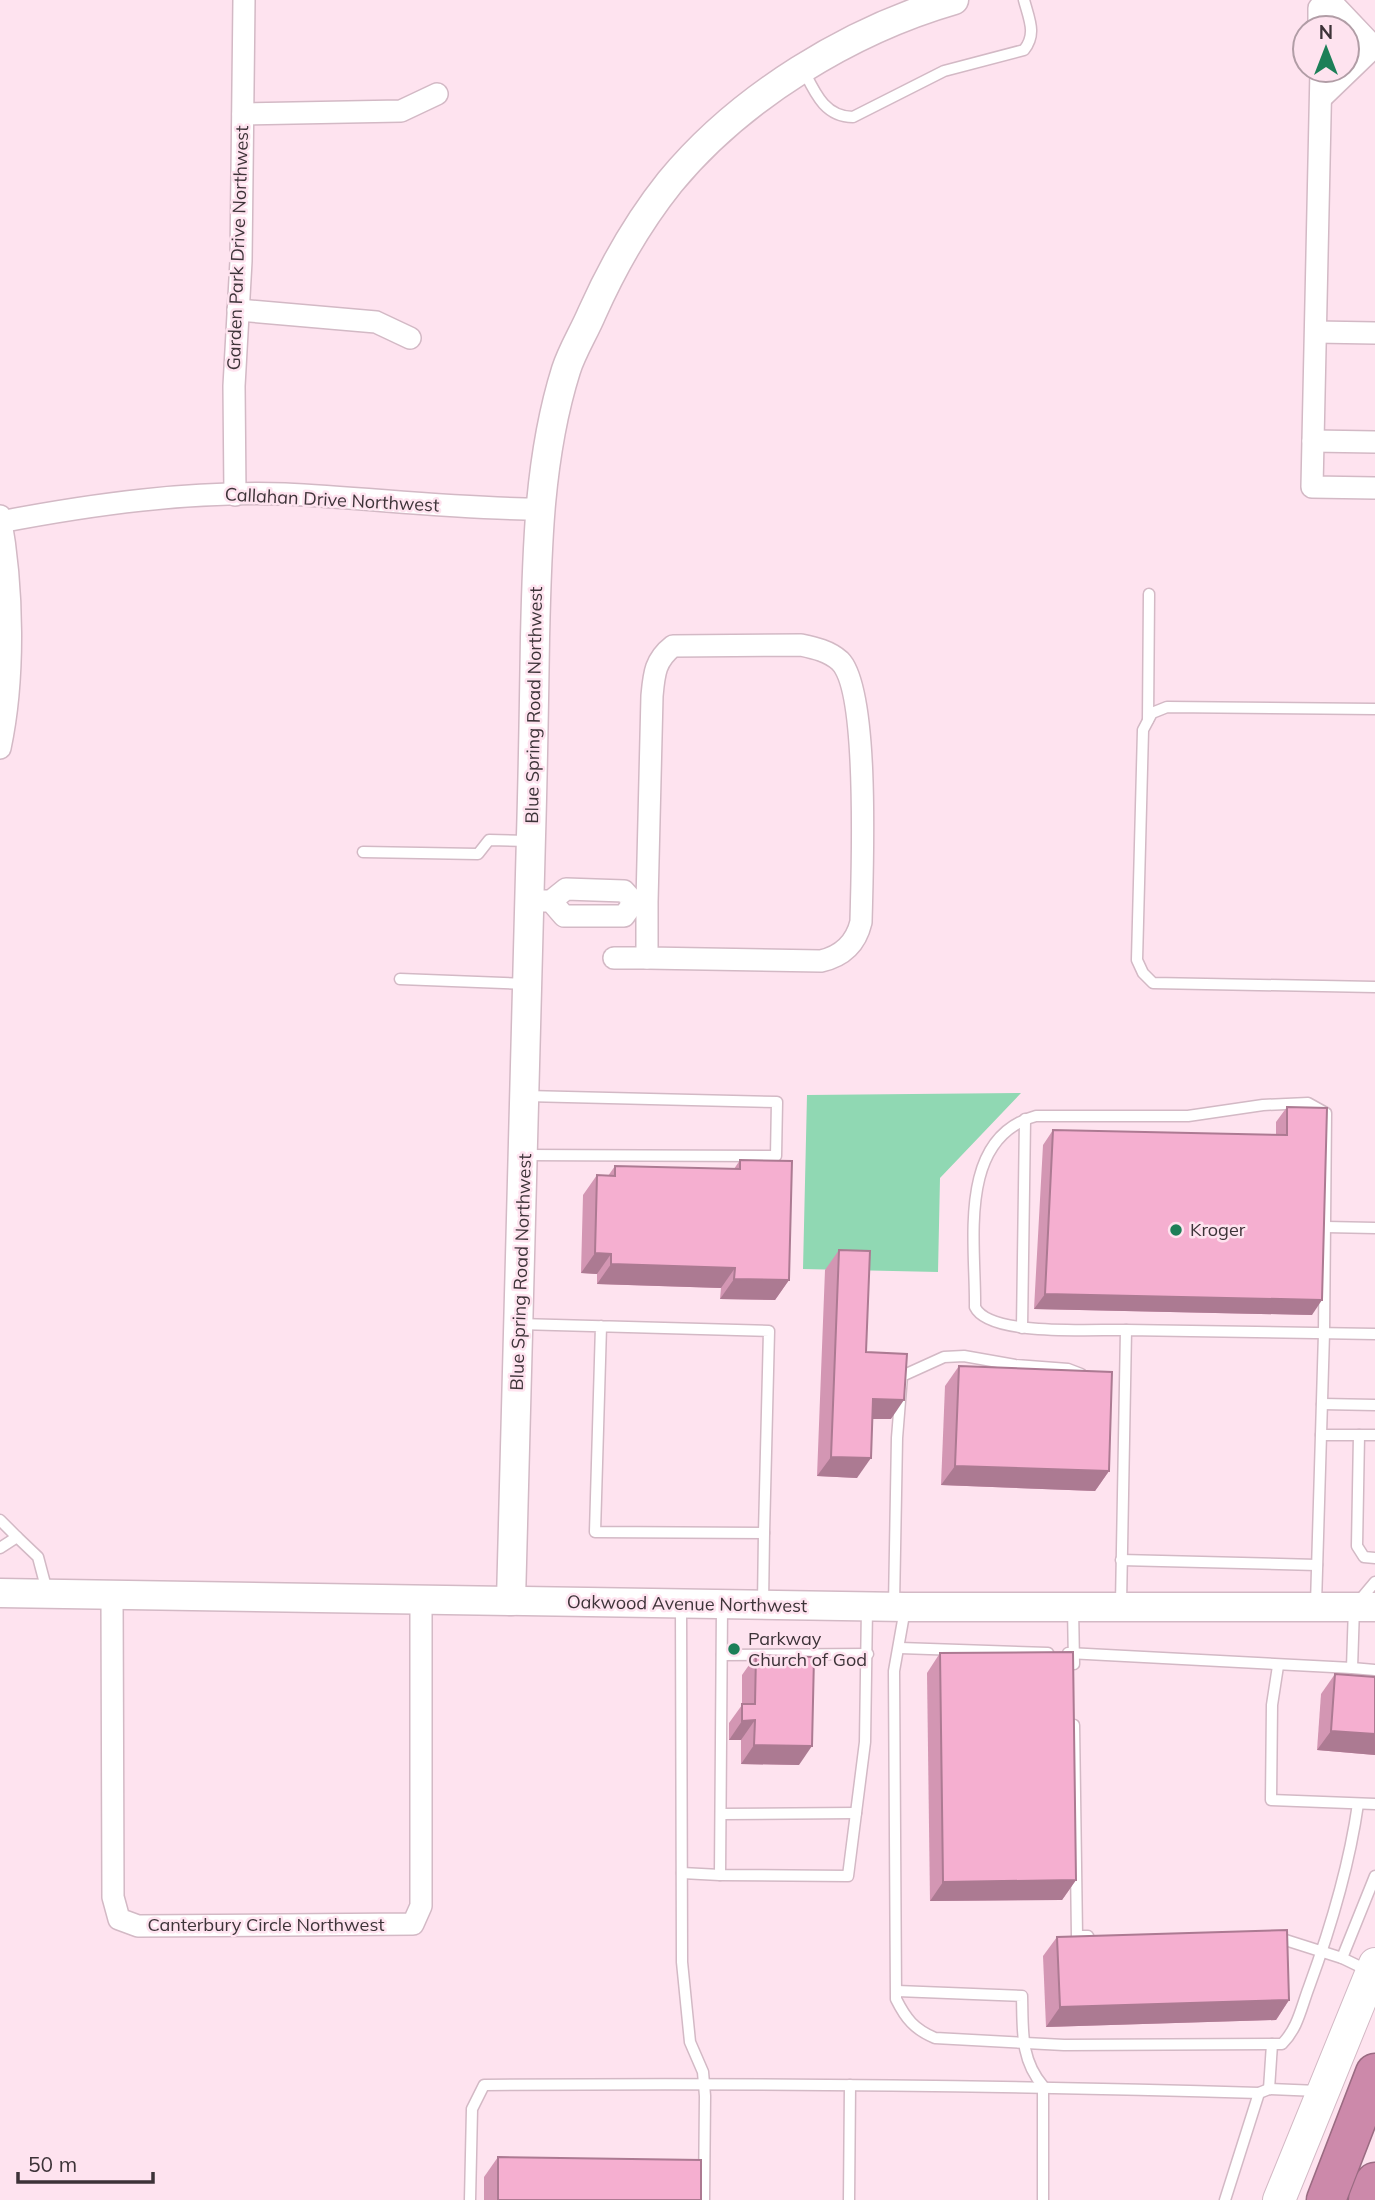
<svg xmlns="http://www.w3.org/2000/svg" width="1375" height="2200" font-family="Mulish,sans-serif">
  <rect width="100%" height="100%" fill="#fee3ef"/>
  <polygon fill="#90d8b3" points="1021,1093 940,1178 938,1272 803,1269 807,1095"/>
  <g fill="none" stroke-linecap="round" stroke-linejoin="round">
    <g stroke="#d3b9c5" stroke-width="13">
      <g id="service">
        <path d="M804,71c11,22 21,46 49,46l91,-46 80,-21c13,-16 5,-31 0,-50"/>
        <polyline points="1375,709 1167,707 1152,713 1143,730 1137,960 1143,973 1153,983 1375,987"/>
        <polyline points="1148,720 1149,594"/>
        <polyline points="363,852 478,854 489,840 528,841"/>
        <polyline points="400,979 526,984"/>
        <polyline points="524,1155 776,1156 777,1102 526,1096"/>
        <polyline points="1326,1227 1375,1228"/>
        <polyline points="519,1324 769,1331 764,1533 595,1532 601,1326"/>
        <polyline points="1022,1328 1025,1119"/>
        <path d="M1126,1330c-31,-1 -137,7 -151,-23 1,-63 -19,-169 61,-191h152l75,-11 45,-2 18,10 -2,220 -8,271"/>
        <polyline points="1322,1404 1375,1405"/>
        <polyline points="1321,1435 1375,1435"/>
        <polyline points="1359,1435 1357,1546 1364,1557 1375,1558"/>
        <polyline points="0,1520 17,1537 0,1548"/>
        <polyline points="17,1537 38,1557 47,1591"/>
        <polyline points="1121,1560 1317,1565"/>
        <polyline points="681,1604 682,1962 690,2042 703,2072 705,2096 704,2200"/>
        <polyline points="763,1604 764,1533"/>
        <polyline points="1121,1604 1126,1330 1375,1334"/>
        <polyline points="894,1605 897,1438 902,1376 944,1357 964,1356 1015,1365 1068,1369 1081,1374"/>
        <polyline points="722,1607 720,1875 848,1876 865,1742 867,1607"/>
        <polyline points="1073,1607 1074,1664"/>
        <path d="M905,1609l-11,62 2,328c10,20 18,30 39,39l129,7 218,-1c16,-16 19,-36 27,-57 22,-60 40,-120 49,-183"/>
        <polyline points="900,1648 1048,1653"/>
        <polyline points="1068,1653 1352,1668 1354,1607 1375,1582"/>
        <polyline points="722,1655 868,1654"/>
        <polyline points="1278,1666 1272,1705 1271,1800 1375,1804"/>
        <polyline points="1352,1668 1375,1670"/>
        <polyline points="1074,1725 1077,1936 1088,1936"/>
        <polyline points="721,1814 856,1813"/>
        <polyline points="682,1873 720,1875"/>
        <polyline points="1276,1937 1342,1958 1369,1971"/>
        <polyline points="1342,1958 1375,1876"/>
        <path d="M897,1991l125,5c1,34 -2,63 21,90v114"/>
        <polyline points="1269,2089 1272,2044"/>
        <path d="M470,2200l2,-91 12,-24c259,-2 517,0 775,8l10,-4 49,2"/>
        <polyline points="849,2200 850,2085"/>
        <polyline points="1225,2200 1259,2093"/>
      </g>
    </g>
    <g stroke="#d3b9c5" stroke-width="24">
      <g id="minor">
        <polyline points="1319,28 1319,8 1336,7 1374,47 1321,98"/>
        <polyline points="1321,70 1312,487 1375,488"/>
        <polyline points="243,114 401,111 437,94"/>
        <polyline points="238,310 376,322 410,338"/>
        <polyline points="1316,332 1375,333"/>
        <polyline points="1313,441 1375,442"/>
        <polyline points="235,495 234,386 241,261 244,0"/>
        <path d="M0,516c13,70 15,162 0,232"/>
        <path d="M0,522c94,-18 189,-31 285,-28 85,4 170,15 255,15"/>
        <polyline points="530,901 551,901 566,889 624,891 634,902 624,916 564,916 551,901"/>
        <path d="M634,902h13l5,-206c2,-22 3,-36 21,-50l128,-1c14,3 28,6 39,16 30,30 22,214 21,261 -5,21 -18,34 -40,39l-174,-3v-56"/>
        <polyline points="614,958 647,958"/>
        <polyline points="112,1594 113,1897 119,1919 138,1926 413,1924 421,1906 421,1599"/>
      </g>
    </g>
    <g stroke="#d3b9c5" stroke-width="31">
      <g id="tertiary">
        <polyline points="0,1593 905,1607 1375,1607"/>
        <path d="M511,1601c8,-255 15,-510 20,-765 2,-66 3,-132 4,-198 2,-90 4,-182 31,-268 6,-19 18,-38 26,-57 21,-47 46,-91 78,-131 70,-85 180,-152 284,-182"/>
      </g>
    </g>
    <g stroke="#d3b9c5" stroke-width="34">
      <polyline id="secondary" points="1279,2200 1375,1964"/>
    </g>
    <g stroke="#9a6b82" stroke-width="41">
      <g id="motorway">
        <polyline points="1326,2200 1375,2073"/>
        <polyline points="1368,2200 1375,2182"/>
      </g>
    </g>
    <use href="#service" stroke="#fff" stroke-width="10"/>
    <use href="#minor" stroke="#fff" stroke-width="21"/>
    <use href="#tertiary" stroke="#fff" stroke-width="28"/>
    <use href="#secondary" stroke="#fff" stroke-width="32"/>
    <use href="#motorway" stroke="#cc89aa" stroke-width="38"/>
  </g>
  <g fill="#d396b3">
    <polygon points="1287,1107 1312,1315 1034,1309 1043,1145 1053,1130 1276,1135 1276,1122"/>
    <polygon points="740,1160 789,1280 775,1300 720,1299 721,1288 597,1284 597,1274 581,1273 583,1195 597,1175 608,1176 615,1166 734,1169"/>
    <polygon points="839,1250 866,1352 891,1419 872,1419 857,1478 817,1476 825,1270"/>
    <polygon points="959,1366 1109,1471 1095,1491 941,1485 945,1386"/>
    <polygon points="940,1653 1076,1880 1062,1900 930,1901 927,1673"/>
    <polygon points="756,1655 799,1765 741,1764 741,1740 729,1740 729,1723 742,1705 742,1675"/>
    <polygon points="1335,1674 1375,1677 1375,1755 1317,1750 1321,1694"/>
    <polygon points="1057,1937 1289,2000 1276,2020 1046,2027 1043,1956"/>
    <polygon points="498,2157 701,2200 484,2200 484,2177"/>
  </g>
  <g fill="#ac7a92">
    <polygon points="595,1253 611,1254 597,1274 581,1273"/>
    <polygon points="611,1264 735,1268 721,1288 597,1284"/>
    <polygon points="734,1279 789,1280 775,1300 720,1299"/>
    <polygon points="1045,1294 1322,1300 1312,1315 1034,1309"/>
    <polygon points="873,1399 904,1400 891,1419 859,1419"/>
    <polygon points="831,1457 871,1458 857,1478 817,1476"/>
    <polygon points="955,1466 1109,1471 1095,1491 941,1485"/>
    <polygon points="755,1720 741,1740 729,1740 742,1721"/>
    <polygon points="1331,1731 1375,1734 1375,1755 1317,1750"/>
    <polygon points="754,1745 812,1746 799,1765 741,1764"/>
    <polygon points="1076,1880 1062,1900 930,1901 943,1882"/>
    <polygon points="1289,2000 1276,2020 1046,2027 1060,2007"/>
  </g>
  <g fill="#f5afd0" stroke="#ac7a92" stroke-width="2">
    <polygon points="1287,1107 1327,1108 1322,1300 1045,1294 1053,1130 1287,1135"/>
    <polygon points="740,1160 792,1161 789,1280 734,1279 735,1268 611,1264 611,1254 595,1253 597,1175 615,1176 615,1166 740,1169"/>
    <polygon points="839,1250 870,1251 866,1352 907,1354 904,1400 873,1399 871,1458 831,1457"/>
    <polygon points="959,1366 1112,1372 1109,1471 955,1466"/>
    <polygon points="1073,1652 1076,1880 943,1882 940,1653"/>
    <polygon points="756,1655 814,1657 812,1746 754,1745 755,1720 742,1721 742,1704 755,1704"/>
    <polygon points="1335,1674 1375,1677 1375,1734 1331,1731"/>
    <polygon points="1287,1930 1289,2000 1060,2007 1057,1937"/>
    <polygon points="498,2157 701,2160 701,2200 498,2200"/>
  </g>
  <g fill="#1d7f58" stroke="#fee3ef" stroke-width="2.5">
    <circle cx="1176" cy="1230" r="7"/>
    <circle cx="734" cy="1649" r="7"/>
  </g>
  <g text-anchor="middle" stroke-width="5" stroke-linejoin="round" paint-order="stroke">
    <g font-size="18" fill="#3d3338" stroke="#fee3ef">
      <text transform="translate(238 248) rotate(-88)" y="6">Garden Park Drive Northwest</text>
      <text transform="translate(332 500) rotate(3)" y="6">Callahan Drive Northwest</text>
      <text transform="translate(534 705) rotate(-89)" y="6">Blue Spring Road Northwest</text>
      <text transform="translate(521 1272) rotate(-88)" y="6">Blue Spring Road Northwest</text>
      <text transform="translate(687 1604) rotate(1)" y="6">Oakwood Avenue Northwest</text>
      <text x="266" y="1931">Canterbury Circle Northwest</text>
    </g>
    <g font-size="18" fill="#3d3338" stroke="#fee3ef" text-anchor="start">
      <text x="1190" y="1236">Kroger</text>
      <text x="748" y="1645">Parkway<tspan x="748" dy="21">Church of God</tspan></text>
    </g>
  </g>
  <g transform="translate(1326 49)"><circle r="33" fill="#fee3ef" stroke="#b19da6" stroke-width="2"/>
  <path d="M0-5L12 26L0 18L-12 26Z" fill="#1d7f58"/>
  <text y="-10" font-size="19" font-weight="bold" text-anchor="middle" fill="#3d3338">N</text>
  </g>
  <path d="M18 2172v10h135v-10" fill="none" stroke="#3d3338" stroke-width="3.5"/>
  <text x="28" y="2172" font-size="21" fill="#3d3338" stroke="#fee3ef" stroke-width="5" paint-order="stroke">50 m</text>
</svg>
